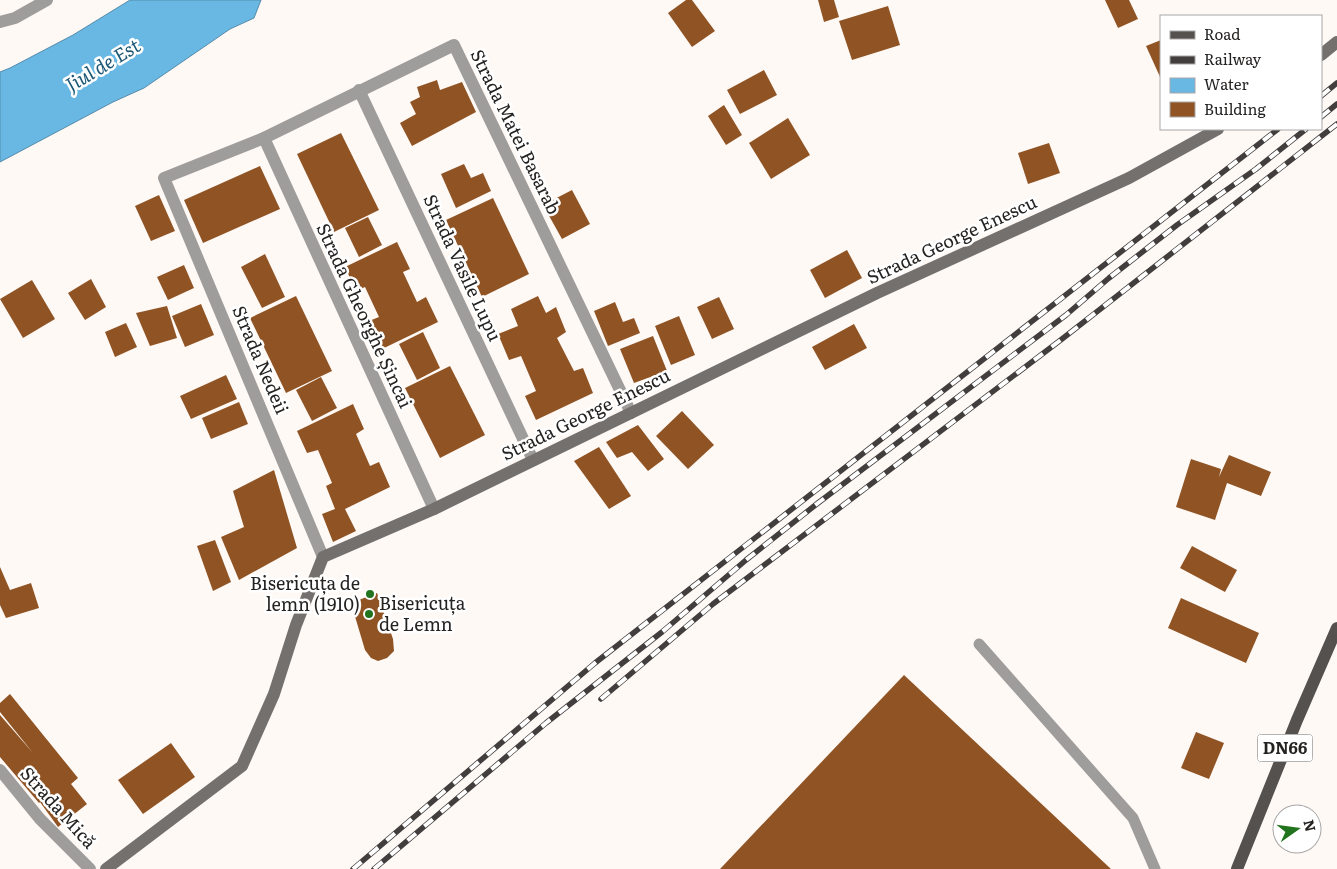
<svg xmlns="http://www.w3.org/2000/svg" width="1337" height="869" font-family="Literata,serif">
  <rect width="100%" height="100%" fill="#fff9f6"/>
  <polygon fill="#69b8e4" stroke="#558baa" points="130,0 261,0 254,18 230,29 144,88 113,102 0,162 0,72 10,68 73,35"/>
  <g fill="#905424">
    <polygon points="686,0 692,0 715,31 692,47 668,13"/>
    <polygon points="818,0 834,0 839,17 824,22"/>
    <polygon points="1105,0 1129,0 1138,19 1118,28"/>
    <polygon points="888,6 900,45 852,60 839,21"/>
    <polygon points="1161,40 1161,79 1146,46"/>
    <polygon points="764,70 777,95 740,114 727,90"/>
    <polygon points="437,80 440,90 462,82 476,112 412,146 400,123 416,114 410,102 420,97 417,87"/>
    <polygon points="724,105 742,135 726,145 708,116"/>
    <polygon points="788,118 810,155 771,179 749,143"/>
    <polygon points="341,133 379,210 334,232 297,154"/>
    <polygon points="1049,143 1060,173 1028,184 1018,153"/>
    <polygon points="464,164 471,178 483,173 491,191 456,208 441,174"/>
    <polygon points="260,166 280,209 203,243 184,200"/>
    <polygon points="572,190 590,224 562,239 543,205"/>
    <polygon points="159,195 175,231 151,241 135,206"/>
    <polygon points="493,198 529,274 482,297 446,220"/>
    <polygon points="368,217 382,245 359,257 345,228"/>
    <polygon points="397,242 410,269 403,272 417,302 426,297 438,322 382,349 369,321 379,317 365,287 356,291 345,267"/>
    <polygon points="847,250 862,278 825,298 810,270"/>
    <polygon points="265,254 285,297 262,308 241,267"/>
    <polygon points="184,265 194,288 168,300 157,277"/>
    <polygon points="91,279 106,307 85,320 68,293"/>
    <polygon points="32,280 55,319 23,338 0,299"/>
    <polygon points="296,296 332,371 286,393 250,318"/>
    <polygon points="538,296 546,313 556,307 566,332 557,338 574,371 583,368 593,393 536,420 525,396 536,391 521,356 509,360 498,334 518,326 511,309"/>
    <polygon points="719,297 734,329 712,339 697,307"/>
    <polygon points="615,302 623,322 634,318 640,333 608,346 594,311"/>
    <polygon points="201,304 214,335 185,347 172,316"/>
    <polygon points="167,306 177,338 150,346 136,313"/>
    <polygon points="679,316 695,355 671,365 655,326"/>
    <polygon points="126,323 137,347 115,357 105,332"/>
    <polygon points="854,324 867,348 825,370 812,347"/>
    <polygon points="423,332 440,368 417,380 399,344"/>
    <polygon points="653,336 667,371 634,383 620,349"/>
    <polygon points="450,366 485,435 440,458 405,388"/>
    <polygon points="226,375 237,399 191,419 180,396"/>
    <polygon points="321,377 337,408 312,421 296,390"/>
    <polygon points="239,402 248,424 211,439 202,418"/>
    <polygon points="353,404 364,429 356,434 370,466 379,462 390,487 345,509 356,531 333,542 322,514 335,509 326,486 332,483 318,450 307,453 297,431"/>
    <polygon points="682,411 714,445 688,469 656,436"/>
    <polygon points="638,425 664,459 648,471 632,452 617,458 606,442"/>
    <polygon points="599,447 631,496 609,509 574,461"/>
    <polygon points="1229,455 1271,472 1261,496 1227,483 1215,520 1176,507 1191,459 1221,469 1219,477"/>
    <polygon points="274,470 297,548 239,580 221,537 244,527 233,491"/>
    <polygon points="215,540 231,582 213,591 197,546"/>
    <polygon points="1192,546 1237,570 1225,592 1180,568"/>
    <polygon points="0,567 10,590 31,583 39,608 6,618 0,605"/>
    <polygon points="377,593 393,639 394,651 387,658 378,661 371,658 365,650 351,603"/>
    <polygon points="1181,598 1259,633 1246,663 1168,628"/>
    <polygon points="904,675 1111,869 720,869"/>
    <polygon points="10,694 78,778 71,784 87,804 58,827 40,802 39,803 0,757 0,715 33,753 0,712 0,703"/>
    <polygon points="1196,732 1224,743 1209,779 1181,768"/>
    <polygon points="171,743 195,777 143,814 118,780"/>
  </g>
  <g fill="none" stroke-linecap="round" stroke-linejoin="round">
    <polyline stroke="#9e9d9b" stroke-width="11" points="979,644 1133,818 1155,869"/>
    <g stroke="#9e9d9b" stroke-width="12">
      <polyline points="0,22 15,18 47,0"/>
      <polyline points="359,90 533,460"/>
      <polyline points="264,138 434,509"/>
      <polyline points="323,557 164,178 264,138 454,45 631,413"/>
      <polyline points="0,770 40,819 90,869"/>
    </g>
    <g stroke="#73706d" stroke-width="12">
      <polyline points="1321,55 1337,42"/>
      <polyline points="106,869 242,766 274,694 296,625 323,557 434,509 877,293 1129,178 1218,129"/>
    </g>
    <polyline stroke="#54514e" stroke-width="12" points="1237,869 1297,720 1337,628"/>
    <g stroke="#413e3d" stroke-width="5.5">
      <g id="rail">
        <polyline points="1321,96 1337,83"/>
        <polyline points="1321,117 1337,104"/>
        <polyline points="601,699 713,604 1062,339 1337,124"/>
        <polyline points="353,869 595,663 1278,129"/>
        <polyline points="374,869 546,723 662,632 746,560 818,503 1066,315 1109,278 1177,225 1256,169 1306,129"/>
      </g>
    </g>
    <use href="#rail" stroke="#fff" stroke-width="4" stroke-dasharray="11" stroke-linecap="butt"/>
  </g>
  <g fill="#21731d" stroke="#fff" stroke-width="2">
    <circle cx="370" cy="594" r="5"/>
    <circle cx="369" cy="614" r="5"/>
  </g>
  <g text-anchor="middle" stroke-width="5" stroke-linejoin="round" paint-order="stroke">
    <rect fill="#fff" stroke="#666564" stroke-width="1" x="1257.5" y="734.5" width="55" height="27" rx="4"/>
    <g font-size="16" font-weight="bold" fill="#252322">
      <text x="1285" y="754">DN66</text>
    </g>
    <g font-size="18" fill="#252322" stroke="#fff">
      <text transform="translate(515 132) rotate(64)" y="6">Strada Matei Basarab</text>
      <text transform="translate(952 240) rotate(-25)" y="6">Strada George Enescu</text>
      <text transform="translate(462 268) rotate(65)" y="6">Strada Vasile Lupu</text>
      <text transform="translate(364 316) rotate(65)" y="6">Strada Gheorghe Șincai</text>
      <text transform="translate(260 360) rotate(67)" y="6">Strada Nedeii</text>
      <text transform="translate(586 415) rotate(-26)" y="6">Strada George Enescu</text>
      <text transform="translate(58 808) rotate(48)" y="6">Strada Mică</text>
    </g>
    <g font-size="18" fill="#252322" stroke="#fff" text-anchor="end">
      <text x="360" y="590">Bisericuța de<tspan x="360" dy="21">lemn (1910)</tspan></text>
      <text x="379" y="610" text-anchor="start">Bisericuța<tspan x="379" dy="21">de Lemn</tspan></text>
    </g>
    <g font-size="19" font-style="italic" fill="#1c5876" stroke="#fff">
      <text transform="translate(103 65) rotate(-31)" y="7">Jiul de Est</text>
    </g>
  </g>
  <rect x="1160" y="15" width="162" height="115" fill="#ffffff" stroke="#a8a7a7"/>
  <rect x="1170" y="31" width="25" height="8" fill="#54514e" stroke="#a8a7a7"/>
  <text x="1204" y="40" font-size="15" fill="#252322">Road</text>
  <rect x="1170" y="56" width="25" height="8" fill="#413e3d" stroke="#a8a7a7"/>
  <text x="1204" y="65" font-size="15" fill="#252322">Railway</text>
  <rect x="1170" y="78" width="25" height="15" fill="#69b8e4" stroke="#a8a7a7"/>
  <text x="1204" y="90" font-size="15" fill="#252322">Water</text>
  <rect x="1170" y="102" width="25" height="15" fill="#905424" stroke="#a8a7a7"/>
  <text x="1204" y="115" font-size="15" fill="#252322">Building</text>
  <g transform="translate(1297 829) rotate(76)"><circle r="24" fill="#ffffff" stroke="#a8a7a7"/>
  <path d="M0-4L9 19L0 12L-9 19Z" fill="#21731d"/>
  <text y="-8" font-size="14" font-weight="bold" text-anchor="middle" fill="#252322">N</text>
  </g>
</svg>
